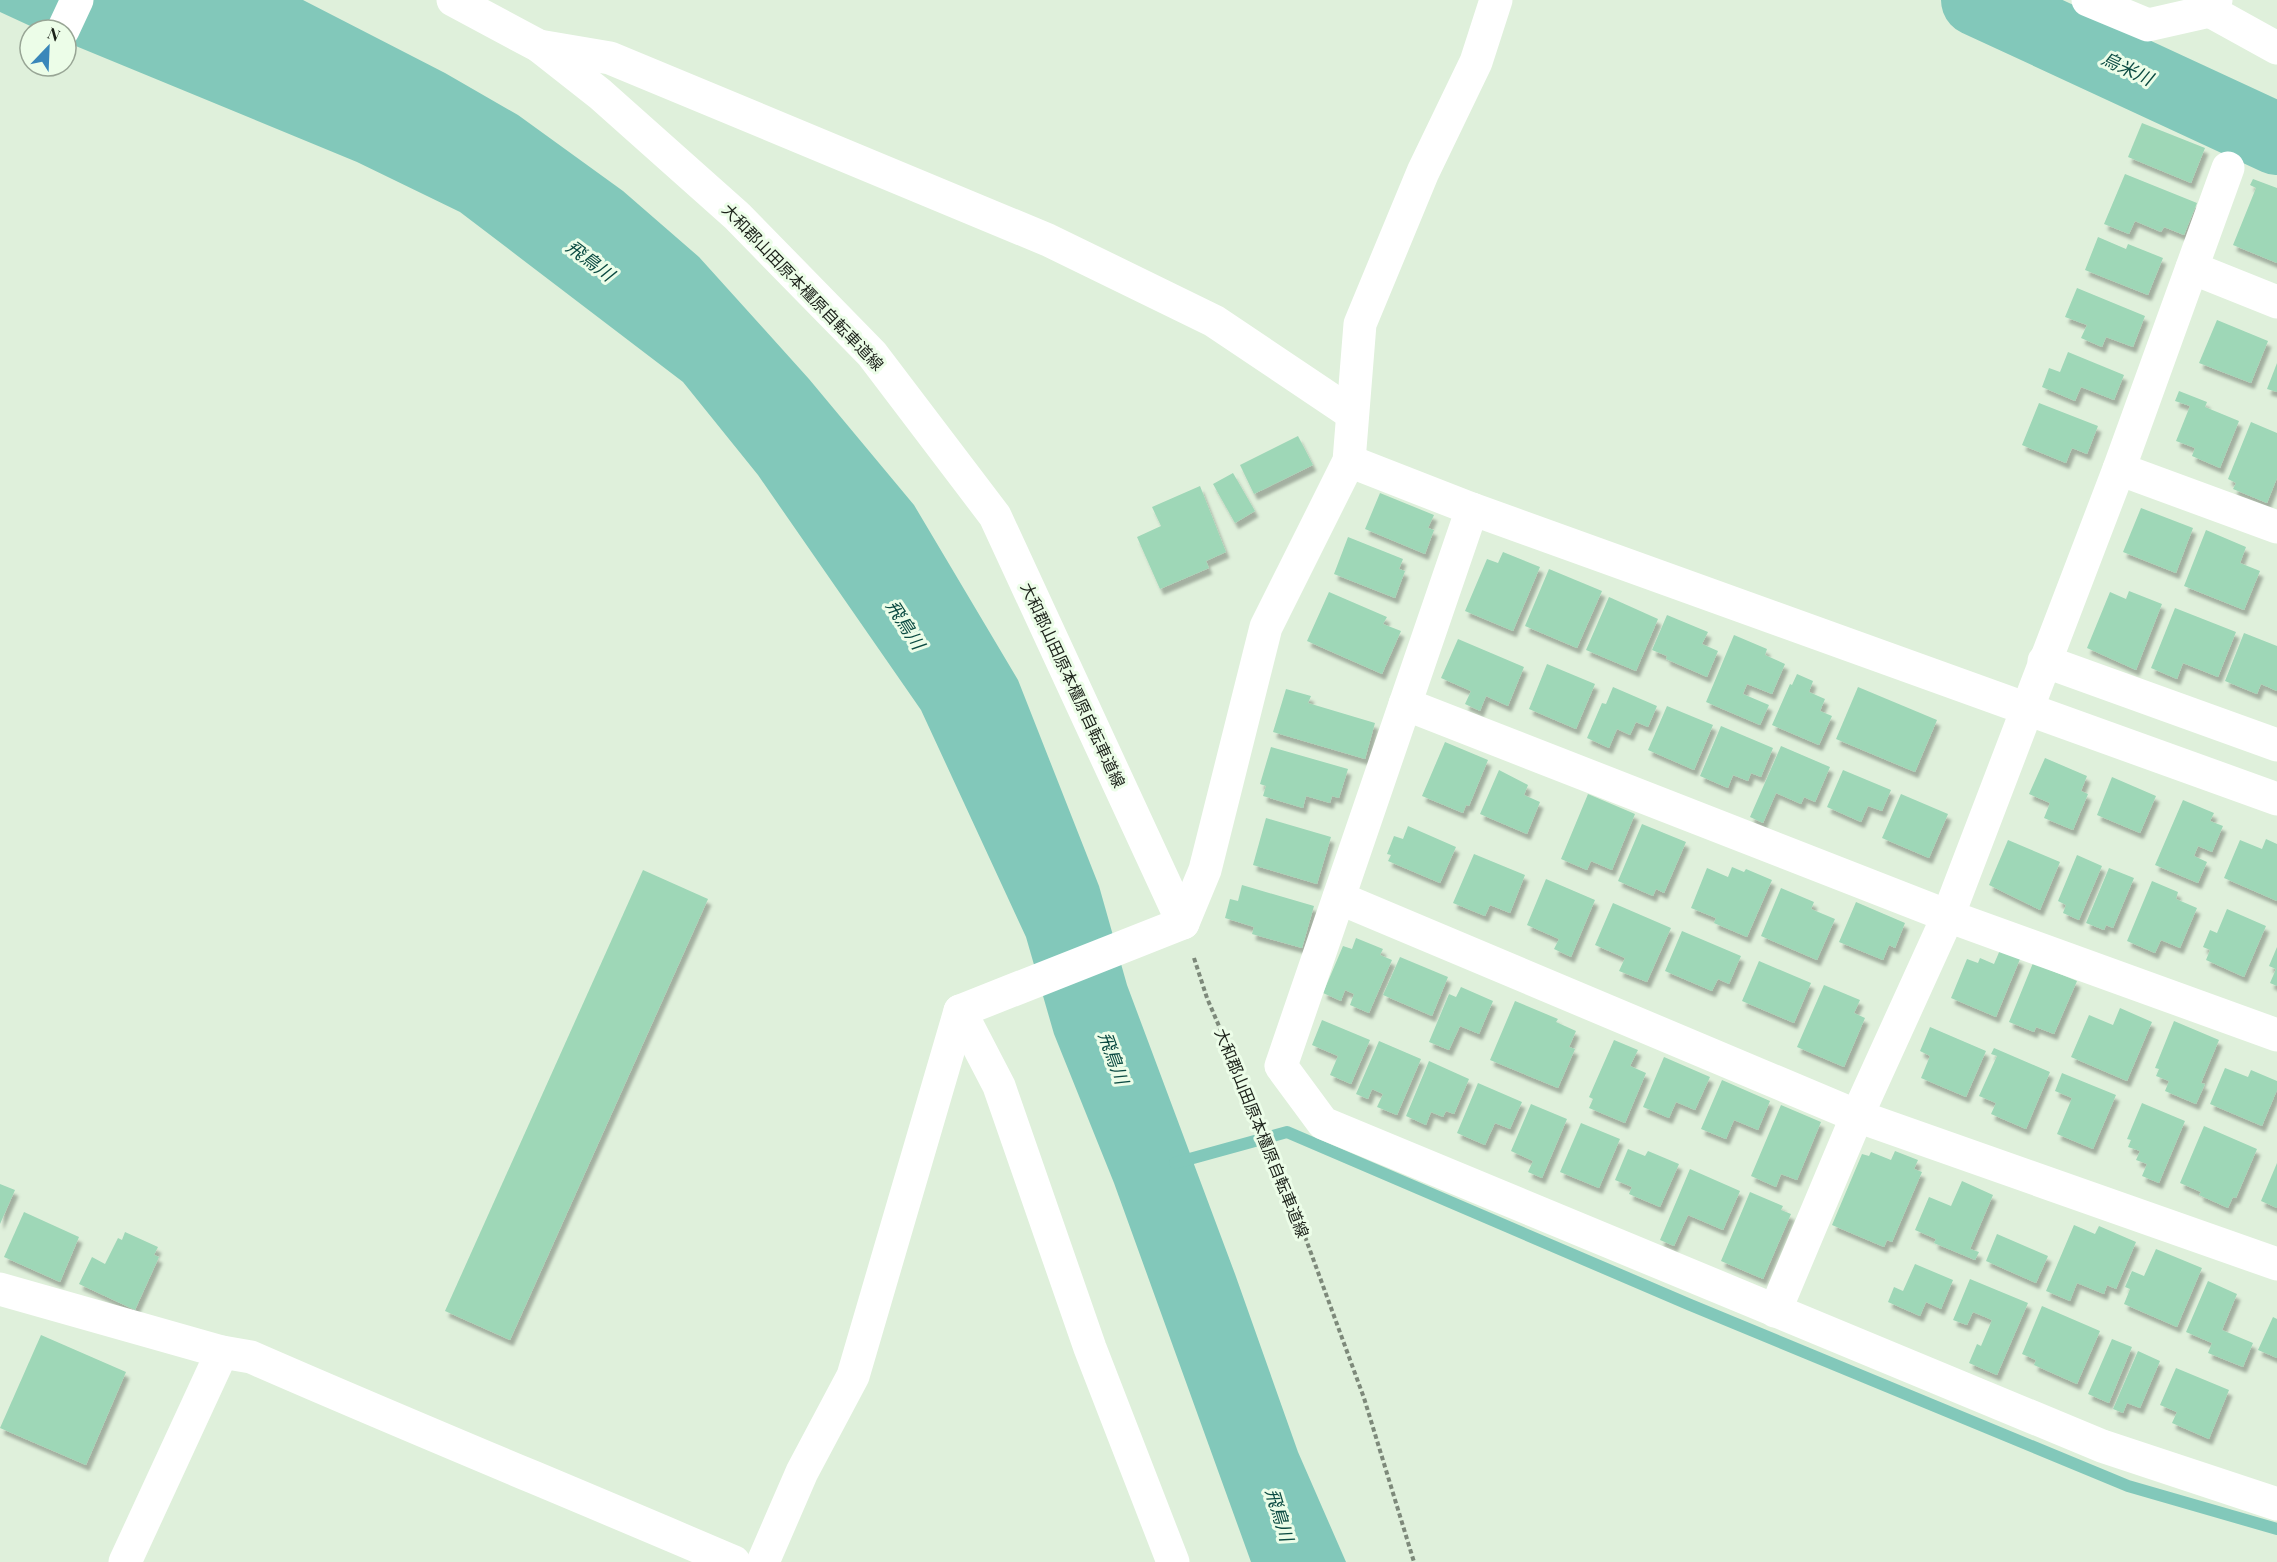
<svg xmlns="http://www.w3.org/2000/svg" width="2277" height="1562" font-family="'Playfair Display','Noto Sans JP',serif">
  <defs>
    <filter id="shadow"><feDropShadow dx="3.5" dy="6" stdDeviation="1.5" flood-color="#0004"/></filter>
  </defs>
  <rect width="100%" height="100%" fill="#dff0db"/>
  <polygon fill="#82c8ba" points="0,0 303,0 445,73 518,115 623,191 699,257 809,379 914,505 1018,680 1099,886 1127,985 1235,1274 1298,1452 1346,1562 1251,1562 1114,1183 1054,1034 1026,937 921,710 758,475 683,382 460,212 357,162 66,42 66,30 39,30 0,12"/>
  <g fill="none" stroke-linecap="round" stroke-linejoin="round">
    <polyline stroke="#82c8ba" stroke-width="12" points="1175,1163 1287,1132 1688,1304 2128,1486 2277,1529"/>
    <polyline stroke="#82c8ba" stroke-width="72" points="1977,0 2277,139"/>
  </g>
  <g fill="#9ed7b7" filter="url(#shadow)">
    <polygon points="2142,123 2205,148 2191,183 2128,157"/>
    <polygon points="2125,174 2197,203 2184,235 2164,227 2161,232 2135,221 2129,234 2104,224"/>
    <polygon points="2253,179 2277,188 2277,263 2233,245 2256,188 2250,185"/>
    <polygon points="2098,237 2126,249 2128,244 2163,258 2148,295 2085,270"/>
    <polygon points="2077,288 2145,316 2133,347 2106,337 2102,347 2081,338 2087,325 2065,317"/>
    <polygon points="2217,320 2268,341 2251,383 2199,363"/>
    <polygon points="2068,352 2124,375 2114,400 2081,387 2075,401 2042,387 2049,368 2060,372"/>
    <polygon points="2277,363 2277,392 2267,389"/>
    <polygon points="2179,391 2207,402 2205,407 2239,421 2220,468 2192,456 2195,448 2176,441 2190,406 2175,401"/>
    <polygon points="2039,403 2098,426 2087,454 2072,448 2066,463 2022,445"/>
    <polygon points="2251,422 2277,433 2277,478 2267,503 2233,489 2236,483 2228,479"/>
    <polygon points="1298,436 1313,465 1254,494 1240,465"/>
    <polygon points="1233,473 1255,511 1235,523 1213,484"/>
    <polygon points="1200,486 1226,552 1206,561 1209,568 1160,589 1137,537 1161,526 1152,507"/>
    <polygon points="1380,493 1434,515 1428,528 1434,530 1425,554 1365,529"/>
    <polygon points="2141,508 2193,528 2176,573 2123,552"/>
    <polygon points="2206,530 2246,547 2240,563 2260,571 2244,610 2184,586"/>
    <polygon points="1348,537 1403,559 1399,569 1405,571 1395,598 1334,574"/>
    <polygon points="1503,552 1540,567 1513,631 1465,611 1487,559 1498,563"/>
    <polygon points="1549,569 1602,591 1577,648 1525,626"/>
    <polygon points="2129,591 2162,604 2136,670 2087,648 2110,592 2126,599"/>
    <polygon points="1329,592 1387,617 1383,624 1401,631 1382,674 1307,641"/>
    <polygon points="1609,597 1658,619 1636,671 1586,650"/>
    <polygon points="2175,608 2236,632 2218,677 2183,663 2177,679 2151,668"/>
    <polygon points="1667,615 1708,632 1702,644 1718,651 1707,677 1666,659 1667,656 1652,650"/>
    <polygon points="2244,633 2277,646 2277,691 2261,684 2257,694 2225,681"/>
    <polygon points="1734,635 1767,649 1765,655 1785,664 1772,694 1747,684 1743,694 1769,705 1760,725 1706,702"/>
    <polygon points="1458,639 1524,667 1508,706 1486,696 1480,711 1465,704 1471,691 1441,678"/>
    <polygon points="1547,664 1595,684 1576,729 1529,709"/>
    <polygon points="1797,674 1813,681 1809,692 1825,699 1820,711 1832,716 1819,745 1772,725 1790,684 1792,685"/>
    <polygon points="1613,687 1657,706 1648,727 1636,722 1630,735 1617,729 1609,748 1587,738 1602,703 1606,704"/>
    <polygon points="1858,687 1937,720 1915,772 1836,739"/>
    <polygon points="1286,689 1311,696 1308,703 1375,723 1365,759 1273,732"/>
    <polygon points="1667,706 1713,725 1694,770 1648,750"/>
    <polygon points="1721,726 1773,748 1761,777 1751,773 1748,781 1733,775 1728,788 1700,776"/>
    <polygon points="1445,742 1488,760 1469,806 1466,805 1463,813 1422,796"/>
    <polygon points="1781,746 1830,767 1815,802 1804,797 1801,804 1776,793 1763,823 1750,817"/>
    <polygon points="1271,747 1348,769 1339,798 1332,796 1330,803 1306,796 1303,808 1263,796 1266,786 1260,784"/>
    <polygon points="2045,758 2087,776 2081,791 2088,794 2073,830 2044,818 2050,803 2029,794"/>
    <polygon points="1499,770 1528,785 1524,795 1540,802 1527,834 1480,814"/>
    <polygon points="1843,770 1891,790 1882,811 1868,806 1861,822 1827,807"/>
    <polygon points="2112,777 2156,796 2140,833 2097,815"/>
    <polygon points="1588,794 1635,814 1612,870 1591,861 1587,870 1561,859"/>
    <polygon points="1901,794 1948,814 1929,858 1882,838"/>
    <polygon points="2183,800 2214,813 2210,821 2223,826 2212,852 2198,846 2194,856 2207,862 2198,883 2155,865"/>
    <polygon points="1266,818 1331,837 1317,884 1253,865"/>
    <polygon points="1642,824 1686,842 1664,893 1656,889 1653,896 1618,881"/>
    <polygon points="1408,826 1456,847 1440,883 1388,861 1391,855 1387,854 1394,836 1403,839"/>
    <polygon points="2266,839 2277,844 2277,901 2224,878 2240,840 2262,849"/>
    <polygon points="2008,840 2060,862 2040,910 1989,885"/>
    <polygon points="1474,854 1525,875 1510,913 1490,905 1485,916 1453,903"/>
    <polygon points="2077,855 2102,866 2079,920 2063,913 2066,905 2058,901"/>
    <polygon points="1732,867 1744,872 1746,869 1772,880 1747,937 1714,923 1716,918 1691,908 1707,868 1728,877"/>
    <polygon points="2109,868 2134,878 2113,928 2106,925 2104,930 2086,923"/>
    <polygon points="643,870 708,899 510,1340 445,1311"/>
    <polygon points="1546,879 1595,900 1571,957 1554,949 1559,939 1527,925"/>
    <polygon points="2152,881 2178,892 2176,899 2197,908 2180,948 2161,940 2155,953 2127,941"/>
    <polygon points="1242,885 1314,906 1302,948 1252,934 1254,927 1225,918 1230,899 1238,901"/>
    <polygon points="1781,888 1814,902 1811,909 1835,919 1817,960 1761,936"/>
    <polygon points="1856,902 1905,923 1895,948 1889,945 1883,960 1839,942"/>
    <polygon points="1613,903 1671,928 1647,982 1619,971 1625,958 1595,945"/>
    <polygon points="2227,909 2266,926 2244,977 2206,960 2210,950 2203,947 2210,930 2217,933"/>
    <polygon points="1682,931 1741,956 1729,984 1718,979 1712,991 1665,971"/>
    <polygon points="1356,938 1383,949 1380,955 1392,960 1369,1013 1350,1005 1354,994 1345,990 1341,1001 1323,993 1343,946 1352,949"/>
    <polygon points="2277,947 2277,986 2270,983 2276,969 2269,966"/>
    <polygon points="2000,950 2020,959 1996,1017 1951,998 1967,959 1978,963 1980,958 1994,964"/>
    <polygon points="1400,957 1448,977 1432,1016 1383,995"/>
    <polygon points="1759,961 1811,983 1794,1023 1742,1001"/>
    <polygon points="2033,963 2077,981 2054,1034 2036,1027 2034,1032 2009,1022"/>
    <polygon points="1824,985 1860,1000 1854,1013 1865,1018 1844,1067 1797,1047"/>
    <polygon points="1461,987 1493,1001 1479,1034 1460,1026 1449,1050 1429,1042 1449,994 1456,997"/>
    <polygon points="1515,1001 1558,1019 1556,1022 1576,1031 1569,1047 1575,1049 1558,1088 1490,1060"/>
    <polygon points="2120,1008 2152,1022 2127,1081 2071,1057 2089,1015 2113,1025"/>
    <polygon points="1322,1020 1370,1040 1351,1084 1330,1075 1338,1056 1312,1045"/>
    <polygon points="2174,1021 2219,1040 2201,1083 2205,1084 2196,1104 2165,1091 2169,1081 2156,1076 2159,1069 2155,1068"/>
    <polygon points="1930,1027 1986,1051 1966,1097 1921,1078 1930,1056 1920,1051"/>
    <polygon points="1614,1040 1638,1050 1630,1066 1646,1073 1625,1123 1589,1108 1593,1099 1589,1097"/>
    <polygon points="1379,1041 1421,1059 1397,1115 1377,1107 1383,1094 1372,1089 1368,1099 1356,1094"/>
    <polygon points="1994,1048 2050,1072 2026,1129 1991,1114 1996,1103 1979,1096 1997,1056 1991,1054"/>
    <polygon points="1664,1057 1710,1077 1695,1110 1676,1102 1669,1118 1643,1107"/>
    <polygon points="1429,1061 1469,1079 1454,1114 1446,1111 1443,1117 1431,1112 1426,1125 1406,1116"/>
    <polygon points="2225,1068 2248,1077 2251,1070 2277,1081 2277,1090 2262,1126 2210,1104"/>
    <polygon points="2062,1073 2116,1095 2093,1149 2057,1134 2072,1098 2055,1091"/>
    <polygon points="1722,1080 1770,1101 1758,1130 1734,1120 1726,1139 1701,1129"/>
    <polygon points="1478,1083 1522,1102 1510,1129 1495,1123 1485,1145 1457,1133"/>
    <polygon points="2142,1103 2185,1121 2159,1183 2142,1176 2147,1164 2136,1160 2140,1151 2128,1147 2131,1140 2127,1139"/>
    <polygon points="1531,1104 1567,1119 1542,1178 1528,1172 1533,1161 1511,1151"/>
    <polygon points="1781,1105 1821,1122 1797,1180 1781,1174 1776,1187 1751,1176"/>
    <polygon points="1581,1123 1620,1139 1599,1188 1560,1172"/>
    <polygon points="2204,1126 2257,1149 2236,1198 2233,1197 2228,1208 2199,1195 2201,1192 2180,1183"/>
    <polygon points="1628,1149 1645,1156 1648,1151 1679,1164 1660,1207 1629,1194 1632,1187 1615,1180"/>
    <polygon points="1895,1151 1918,1160 1914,1169 1922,1172 1892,1242 1887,1240 1884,1247 1832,1225 1862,1154 1869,1156 1871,1152 1891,1160"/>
    <polygon points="2277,1163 2277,1208 2261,1201"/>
    <polygon points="1690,1169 1740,1191 1723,1230 1688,1215 1674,1246 1660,1240"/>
    <polygon points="1962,1181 1993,1195 1970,1249 1979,1252 1975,1260 1934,1243 1936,1239 1915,1230 1929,1197 1951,1206"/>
    <polygon points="0,1184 15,1190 0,1224"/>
    <polygon points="1750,1192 1783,1206 1781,1210 1791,1214 1763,1279 1721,1261"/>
    <polygon points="24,1212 79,1237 60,1282 4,1257"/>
    <polygon points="2074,1225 2095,1234 2099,1226 2136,1242 2116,1289 2107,1285 2104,1294 2077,1283 2070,1301 2046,1291"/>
    <polygon points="125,1232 158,1247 154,1255 159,1257 135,1310 79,1284 92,1257 105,1264 118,1238 122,1240"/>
    <polygon points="1997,1234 2048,1256 2036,1283 1986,1261"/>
    <polygon points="2156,1249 2202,1268 2177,1327 2124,1304 2130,1289 2125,1287 2132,1271 2144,1276"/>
    <polygon points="1915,1264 1953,1280 1941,1309 1926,1302 1920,1316 1888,1302 1894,1287 1903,1291"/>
    <polygon points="1970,1279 2028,1303 1997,1375 1969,1363 1977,1344 1981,1346 1992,1320 1973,1312 1967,1325 1953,1320"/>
    <polygon points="2208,1281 2237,1294 2222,1330 2253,1343 2243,1367 2208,1353 2212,1343 2186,1332"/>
    <polygon points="2042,1306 2100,1331 2077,1384 2034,1365 2036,1360 2022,1354"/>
    <polygon points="2273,1317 2277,1319 2277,1358 2258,1350"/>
    <polygon points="41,1335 126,1372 86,1465 0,1428"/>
    <polygon points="2112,1339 2132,1347 2109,1403 2088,1394"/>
    <polygon points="2138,1351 2160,1361 2140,1408 2127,1403 2123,1413 2113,1409"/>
    <polygon points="2176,1368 2229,1390 2209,1439 2172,1423 2177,1412 2160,1405"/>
  </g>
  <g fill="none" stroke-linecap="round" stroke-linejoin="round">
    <polyline stroke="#7d897a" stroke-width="4" stroke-dasharray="4.5 3" stroke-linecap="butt" points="1194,958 1207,998 1281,1171 1364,1398 1414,1562"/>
    <g stroke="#fff" stroke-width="33">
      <polyline points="2088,0 2148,25 2210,11"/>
      <polyline points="2216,0 2210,11 2277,48"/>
      <polyline points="63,30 77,0"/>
      <polyline points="539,46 610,58 1048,240 1214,321 1351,413"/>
      <polyline points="2192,268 2277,302"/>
      <polyline points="1349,461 1472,509 2277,799"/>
      <polyline points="2119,469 2277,527"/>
      <polyline points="1472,509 1281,1066 1323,1123 2102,1446 2277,1504"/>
      <polyline points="2044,661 2277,745"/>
      <polyline points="1405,704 1948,916 2277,1035"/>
      <polyline points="1339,898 1857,1116 2277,1264"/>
      <polyline points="960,1011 999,1086 1090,1348 1173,1562"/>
      <path d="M0,1289l222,63 29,5c160,70 322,136 483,205"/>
      <polyline points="1775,1311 1857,1116 1948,916 2119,469 2228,168"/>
      <polyline points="125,1562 222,1352"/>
      <polyline points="763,1562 802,1472 853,1376 960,1011 1183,923 1205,870 1266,627 1349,461 1360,324 1423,172 1476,62 1496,0"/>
    </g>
    <polyline stroke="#fff" stroke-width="33" points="453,0 539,46 600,94 737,216 872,354 995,516 1183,923"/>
  </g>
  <g text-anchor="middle" stroke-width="6" stroke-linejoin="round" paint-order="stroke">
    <g font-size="16" fill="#1b2119" stroke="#ecfde8">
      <text transform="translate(803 287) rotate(46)" y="6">大和郡山田原本橿原自転車道線</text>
      <text transform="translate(1073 685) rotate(65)" y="6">大和郡山田原本橿原自転車道線</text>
      <text transform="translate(1262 1133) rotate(68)" y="6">大和郡山田原本橿原自転車道線</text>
    </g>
    <g font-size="18" font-style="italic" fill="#0a4a41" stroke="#ecfde8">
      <text transform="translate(2127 69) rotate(25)" y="6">烏米川</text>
      <text transform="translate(590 261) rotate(37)" y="6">飛鳥川</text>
      <text transform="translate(905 625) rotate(57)" y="6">飛鳥川</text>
      <text transform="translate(1113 1058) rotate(70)" y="6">飛鳥川</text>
      <text transform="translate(1279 1515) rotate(73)" y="6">飛鳥川</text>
    </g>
  </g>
  <g transform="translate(48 48) rotate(23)"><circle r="28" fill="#ecfde8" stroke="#98a595" stroke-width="1.5"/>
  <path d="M0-4.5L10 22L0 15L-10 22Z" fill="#3a87ba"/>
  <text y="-9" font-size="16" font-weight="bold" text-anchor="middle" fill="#1b2119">N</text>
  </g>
</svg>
